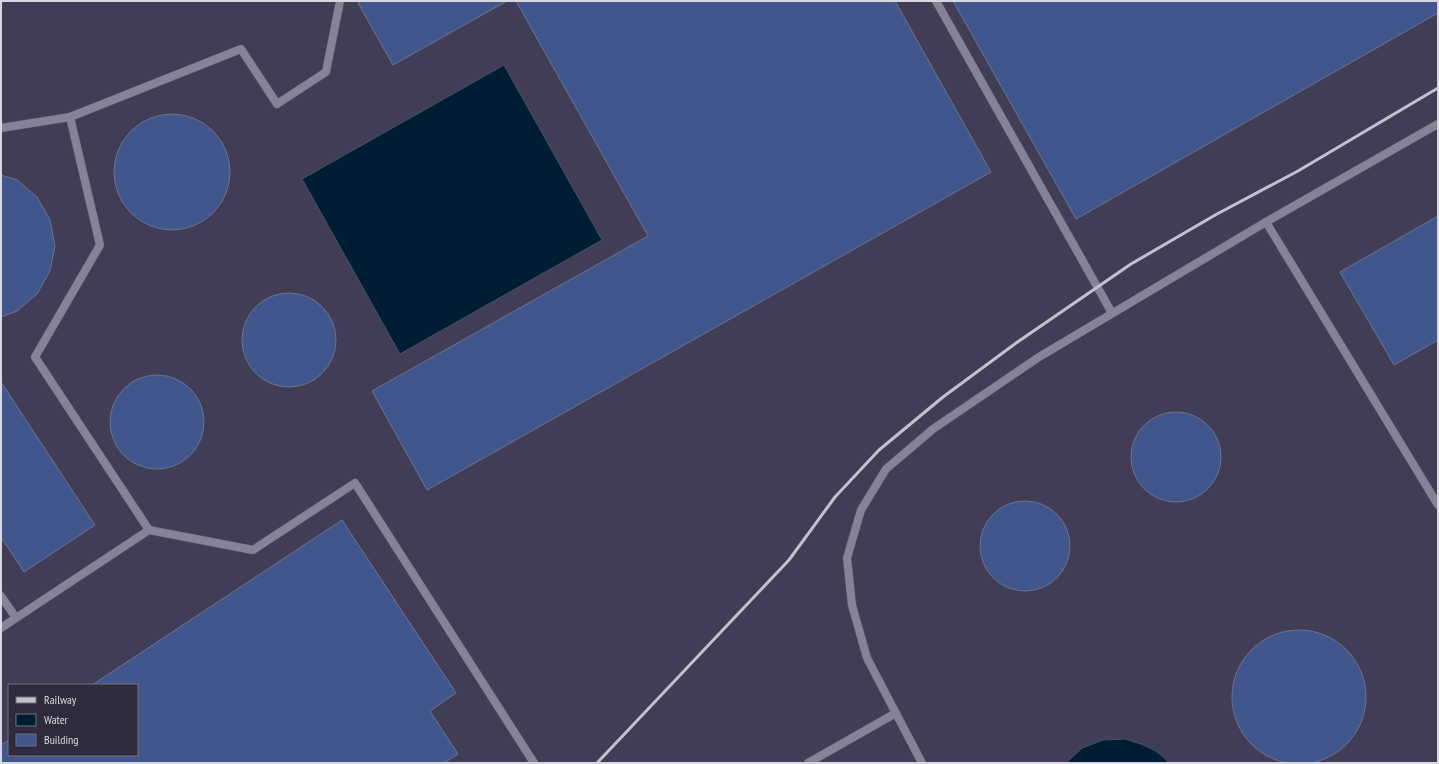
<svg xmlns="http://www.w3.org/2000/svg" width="1439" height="764" font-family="'PT Sans Narrow',sans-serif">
  <rect width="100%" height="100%" fill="#383547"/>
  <path fill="#423d56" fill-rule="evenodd" d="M1,1h1437v762h-1437zM9,685h128v70h-128z"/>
  <g fill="#001d33" stroke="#415568">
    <polygon points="504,65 602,240 400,354 302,179"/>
    <path d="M1125,739c17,5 33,10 44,24h-103l16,-15 21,-8z"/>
  </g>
  <g fill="#42568e" stroke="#6c7488">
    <polygon points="362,1 507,1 393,65 358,3"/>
    <polygon points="516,1 895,1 991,172 427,490 372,391 648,236"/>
    <polygon points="953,1 1438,1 1438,13 1076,219"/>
    <circle cx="172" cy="172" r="58"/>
    <polygon points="1,175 17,180 37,197 50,220 55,246 50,271 37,294 17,311 1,317"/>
    <polygon points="1438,216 1438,340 1394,365 1340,272"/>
    <circle cx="289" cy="340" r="47"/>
    <circle cx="157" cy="422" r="47"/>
    <polygon points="1,382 95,525 24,572 1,537"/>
    <circle cx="1176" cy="457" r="45"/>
    <circle cx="1025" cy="546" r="45"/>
    <polygon points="342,520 456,693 430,711 458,754 444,763 1,763 1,745 9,740 9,755 137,755 137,685 92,685"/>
    <circle cx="1299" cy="697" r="67"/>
  </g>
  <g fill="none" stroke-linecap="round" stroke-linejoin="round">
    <g stroke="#575463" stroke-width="9">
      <g id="service">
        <polyline points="936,1 1112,313"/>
        <polyline points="70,117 100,245 35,357 149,530"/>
        <polyline points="1,128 70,117 241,49 277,104 326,72 340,1"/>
        <polyline points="1266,222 1438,505"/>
        <polyline points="1,596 16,618"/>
        <polyline points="1,628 149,530 253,550 355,483 534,763"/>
        <polyline points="808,763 896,713"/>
        <polyline points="922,763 867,658 852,605 847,558 861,510 886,469 933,429 1039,357 1266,222 1438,124"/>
      </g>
    </g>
    <use href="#service" stroke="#868398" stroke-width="8"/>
    <polyline stroke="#c2c1cd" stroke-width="3" points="597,763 789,560 835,497 879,450 943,397 1019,341 1131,264 1217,214 1298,171 1438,88"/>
  </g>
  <rect width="1439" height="764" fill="none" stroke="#d8d7e2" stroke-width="4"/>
  <rect x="8" y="684" width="130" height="72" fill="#2e2b3c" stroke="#72707e"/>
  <rect x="16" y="697" width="20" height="6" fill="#c2c1cd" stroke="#72707e"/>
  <text x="44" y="704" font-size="12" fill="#d8d7e2">Railway</text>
  <rect x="16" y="714" width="20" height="12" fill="#001d33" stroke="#72707e"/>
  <text x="44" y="724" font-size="12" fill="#d8d7e2">Water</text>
  <rect x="16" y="734" width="20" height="12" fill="#42568e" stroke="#72707e"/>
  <text x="44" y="744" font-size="12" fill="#d8d7e2">Building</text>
</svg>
